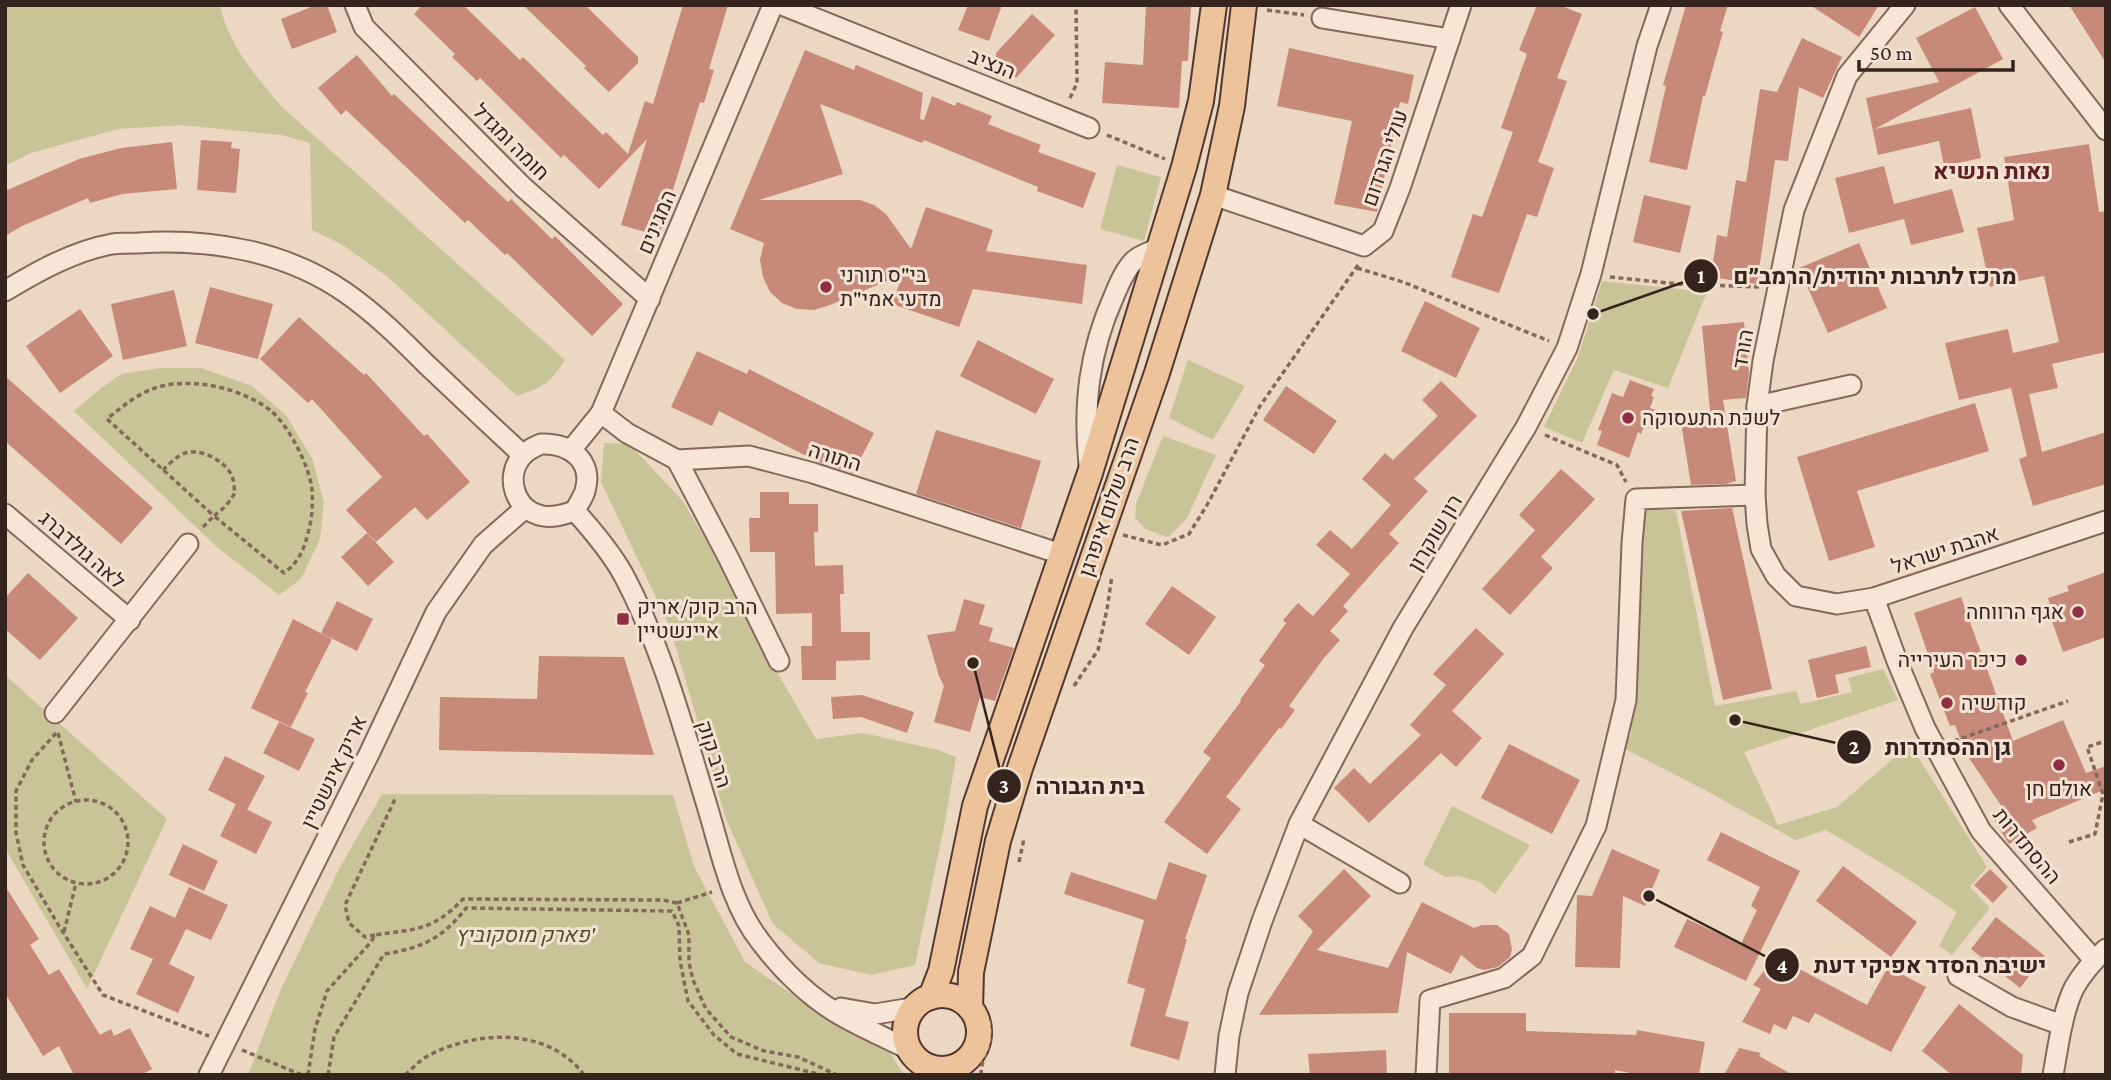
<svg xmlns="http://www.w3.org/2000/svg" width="2111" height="1080" font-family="'Crimson Pro',Heebo,serif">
  <rect width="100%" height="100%" fill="#ebd7c2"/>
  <g fill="#c9c497">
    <path d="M5,5h215c8,40 36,71 62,102l283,253c-15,23 -21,27 -48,36l-129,-119 -47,-33 -29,-14 -2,-87 -29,-8 -99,-10 -64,4 -87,24 -26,13z"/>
    <polygon points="1117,165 1161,177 1144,241 1100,229"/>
    <polygon points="1602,281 1707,292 1668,388 1614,370 1582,443 1544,427 1578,357"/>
    <polygon points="1188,360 1245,386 1213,440 1169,418"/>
    <polygon points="160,368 201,368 252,386 286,415 312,458 324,502 320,539 301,579 279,595 217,547 74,411 100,389 121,374"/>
    <polygon points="1163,436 1216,455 1187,518 1168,537 1145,529 1135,517 1136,504"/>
    <polygon points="604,443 629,444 682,500 716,557 773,665 816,739 863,733 938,750 956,757 945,822 915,965 871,975 819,963 773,924 726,819 670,627 601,482"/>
    <polygon points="1643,508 1676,511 1715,706 1796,691 1801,704 1852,692 1848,678 1883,669 1898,700 1744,752 1778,825 1837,807 1910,744 1987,867 1970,887 1990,908 1952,955 1939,946 1957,912 1908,879 1826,830 1796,840 1701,788 1621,747 1631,734"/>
    <polygon points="5,675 167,819 87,989 5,848"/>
    <polygon points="382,794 673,795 694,866 745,962 825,1017 887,1048 904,1075 248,1075 281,989 339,869"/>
    <polygon points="1452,806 1530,845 1495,894 1480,882 1459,876 1445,877 1423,864"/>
  </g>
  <g fill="#c78a7a">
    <polygon points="316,5 327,5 337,32 292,49 281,19"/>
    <polygon points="422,5 463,5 520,60 523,57 603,135 606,132 628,154 645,101 653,104 683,5 728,5 709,69 714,70 704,103 700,102 659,236 621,225 647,139 599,189 564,155 561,158 480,78 477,81 452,57 455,54 414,14"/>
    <polygon points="523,5 585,5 638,57 638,63 609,92 584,68 586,66"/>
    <polygon points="968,5 1002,5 989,41 958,30"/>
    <polygon points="1146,5 1191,5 1188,61 1182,61 1179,108 1102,103 1105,62 1143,65"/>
    <polygon points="1537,5 1559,5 1582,14 1557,78 1567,81 1538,162 1554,168 1537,217 1527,214 1499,293 1451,277 1473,214 1482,217 1513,132 1501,128 1527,54 1519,50"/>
    <polygon points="1686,5 1728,5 1720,31 1723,32 1705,96 1703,96 1687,170 1649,162 1666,86 1663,85"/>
    <polygon points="1810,5 1879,5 1859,37"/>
    <polygon points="2069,5 2106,5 2106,63"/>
    <polygon points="1975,7 2003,59 1875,129 1971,108 1981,158 1944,166 1939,141 1878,155 1866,98 1939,82 1916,38"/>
    <polygon points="1032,14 1055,35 1016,78 996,60 996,53"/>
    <polygon points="1802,38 1842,57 1823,98 1799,87 1788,161 1775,160 1757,284 1711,277 1717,235 1727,237 1736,180 1746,182 1760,89 1777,92"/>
    <polygon points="1289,48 1414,75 1408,104 1400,102 1377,212 1334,204 1352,121 1277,106"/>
    <polygon points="805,50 854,70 856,65 923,93 920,119 924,120 932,96 955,106 957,102 992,116 988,124 1041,145 1038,152 1096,173 1083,208 1037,191 1038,187 924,140 922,143 820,104 843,174 759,200 860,200 874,205 886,214 911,249 926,207 993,230 986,251 1087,265 1082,304 973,289 959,327 892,304 903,274 830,305 814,310 797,309 782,303 770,292 763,277 760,260 764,243 730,229"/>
    <polygon points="357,55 392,96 394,94 508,202 511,199 552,239 555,236 623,304 592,336 507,253 505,255 468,220 465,223 346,110 341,115 318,88"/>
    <polygon points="201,140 232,142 231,148 240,149 236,193 197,190"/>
    <polygon points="172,142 177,189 122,194 90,203 88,198 22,226 5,236 5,191 79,159 121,148"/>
    <polygon points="2089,144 2099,212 2106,211 2106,352 2052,364 2058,388 2029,394 2042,452 2106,432 2106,484 2033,506 2019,459 2027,456 2011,388 1959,400 1945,343 2008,329 2013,353 2059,342 2044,276 1990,287 1977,228 2014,220 2004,157"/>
    <polygon points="1884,166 1894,204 1952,189 1964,232 1911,245 1904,219 1849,233 1835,178"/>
    <polygon points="1644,195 1691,206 1680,253 1633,242"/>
    <polygon points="1859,243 1887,308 1828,333 1799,268"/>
    <polygon points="210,287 273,304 258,359 195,343"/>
    <polygon points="174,290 187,346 123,360 111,304"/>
    <polygon points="1425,301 1480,328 1456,378 1401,351"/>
    <polygon points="80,309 113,356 60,393 26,346"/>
    <polygon points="299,317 364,375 366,373 424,436 427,434 470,482 427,520 415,507 376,542 346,510 382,477 312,399 308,403 260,359"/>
    <polygon points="1744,322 1749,373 1746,398 1723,400 1736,481 1726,484 1691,485 1680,416 1710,411 1702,326"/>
    <polygon points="978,340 1054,379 1036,414 960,376"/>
    <polygon points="697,351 747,374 749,369 874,433 853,473 816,461 719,411 712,426 671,407"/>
    <polygon points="5,376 153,508 121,544 5,441"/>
    <polygon points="1630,380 1654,389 1651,396 1654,397 1650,408 1656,410 1649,428 1644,426 1641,434 1638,432 1629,458 1597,445 1602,431 1598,430 1612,393 1623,397"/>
    <polygon points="1441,381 1477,416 1414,479 1428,491 1389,534 1399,543 1343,606 1348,611 1330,631 1340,640 1324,658 1289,706 1295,710 1281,729 1279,728 1226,797 1241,809 1207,854 1164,822 1211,758 1203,752 1241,701 1240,700 1265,665 1259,661 1286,623 1283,620 1298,603 1313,616 1350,574 1316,545 1330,530 1352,549 1391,505 1362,479 1385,453 1393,460 1438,416 1422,400"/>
    <polygon points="1286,386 1337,421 1314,454 1263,420"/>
    <polygon points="1975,403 1989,451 1857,491 1875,547 1829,561 1797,457"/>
    <polygon points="936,430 1041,461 1021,528 916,494"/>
    <polygon points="1561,469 1595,499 1541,557 1553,568 1510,615 1482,589 1535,530 1519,515"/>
    <polygon points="760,492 789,492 789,504 818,504 818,532 814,532 815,566 843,565 844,594 840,594 841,632 870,632 870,660 836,661 836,680 802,680 801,646 812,646 812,613 776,614 775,552 750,552 749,518 760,518"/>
    <polygon points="1732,508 1772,689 1723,700 1681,511"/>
    <polygon points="367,533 394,562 368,586 341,557"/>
    <polygon points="2106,572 2106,637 2063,652 2049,613 2052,612 2048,598 2069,591 2067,586"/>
    <polygon points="28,573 78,618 40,660 5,629 5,598"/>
    <polygon points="1172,586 1216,617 1189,655 1145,624"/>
    <polygon points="1961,597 2013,741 2063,720 2086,773 2106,766 2106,789 2032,820 2037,828 2009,844 1992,817 2004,810 1965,752 1955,725 1950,726 1930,674 1934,672 1914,613"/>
    <polygon points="964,599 985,605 979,624 993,628 989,641 1014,648 995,701 980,697 970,732 934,722 944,686 939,676 927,635 955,631"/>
    <polygon points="337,601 373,619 357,651 321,633"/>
    <polygon points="293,619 332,639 305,692 308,693 291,727 251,708"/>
    <polygon points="1476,628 1504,654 1452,711 1482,738 1456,767 1441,753 1369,823 1334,788 1354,768 1370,784 1421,735 1410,725 1446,685 1433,674"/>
    <polygon points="1866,646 1871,667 1835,675 1839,693 1817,698 1808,660"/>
    <polygon points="539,656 624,657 654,755 439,750 440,697 537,699"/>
    <polygon points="862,695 914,712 907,733 861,717 833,719 831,697"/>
    <polygon points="279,722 315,739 299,771 263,753"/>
    <polygon points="1509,744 1580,780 1552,834 1481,798"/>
    <polygon points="225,756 265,776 247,810 208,790"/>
    <polygon points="236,804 272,822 256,854 220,836"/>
    <polygon points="1721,832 1800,871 1746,981 1674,947 1687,919 1741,944 1757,910 1751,906 1760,887 1707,860"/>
    <polygon points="183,844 218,861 204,891 169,875"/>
    <polygon points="1612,849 1660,870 1645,906 1623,896 1620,968 1575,967 1577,895 1592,896"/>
    <polygon points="1169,862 1207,875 1185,939 1187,939 1165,1016 1189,1022 1179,1060 1130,1046 1145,989 1127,983 1144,920 1064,894 1071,872 1156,900"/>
    <polygon points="1843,866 1917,922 1891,957 1816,901"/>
    <polygon points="1344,869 1371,896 1317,950 1388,968 1422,902 1474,928 1482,925 1497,925 1509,934 1512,949 1510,957 1498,967 1484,970 1477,968 1461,955 1451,974 1407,952 1398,1013 1259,1015 1313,931 1298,916"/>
    <polygon points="1990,869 2008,887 1993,903 1974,885"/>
    <polygon points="5,886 39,939 30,945 49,975 59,969 100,1035 111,1029 114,1036 130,1028 152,1069 141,1075 74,1075 59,1046 43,1056 5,993"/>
    <polygon points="189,887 228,905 211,940 186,929 169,964 195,977 178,1013 136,994 153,959 130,949 150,906 175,918"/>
    <polygon points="1996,917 2045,956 2020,988 1971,949"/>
    <polygon points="1775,956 1867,1005 1888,967 1926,987 1891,1052 1815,1013 1809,1023 1793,1016 1786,1030 1774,1024 1770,1034 1742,1022 1761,989 1753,985"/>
    <polygon points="1959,1004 2023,1055 2021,1075 1952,1075 1922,1051"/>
    <polygon points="1449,1013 1526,1013 1526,1031 1636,1035 1637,1030 1705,1042 1699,1075 1640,1075 1615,1070 1615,1075 1449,1074"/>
    <polygon points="1739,1048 1761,1053 1759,1056 1793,1075 1724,1075"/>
    <polygon points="1386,1050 1387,1075 1310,1075 1308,1054"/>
  </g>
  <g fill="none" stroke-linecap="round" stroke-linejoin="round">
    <g stroke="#84685a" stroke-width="23">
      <g id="minor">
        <polyline points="355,5 364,27 523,187 650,299"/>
        <polyline points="782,5 1089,128"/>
        <polyline points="1905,5 1847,76 1794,210 1763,361 1757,406 1755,495 1757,524 1761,549 1776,576 1796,596 1837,604 1874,598 2106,521"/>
        <polyline points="2009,5 2106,130"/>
        <polyline points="1322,18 1450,39"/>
        <polyline points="1213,195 1364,246 1383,231 1400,188 1461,5"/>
        <path d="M5,291c33,-20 69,-40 107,-47 8,-1 18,-1 26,-1 72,-5 148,8 208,50 30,21 55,46 80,71 32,30 64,61 97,91"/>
        <polyline points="1757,406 1851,385"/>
        <polyline points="601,413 627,433 677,460 749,456 813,473 1061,554"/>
        <path d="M541,444c28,-1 53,16 44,47 -2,7 -7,13 -10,20 -11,3 -20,7 -32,5 -28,-5 -39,-39 -21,-60 5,-6 12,-9 19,-12z"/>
        <polyline points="571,450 601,413 773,5"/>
        <polyline points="677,460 728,557 779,661"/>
        <path d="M1089,465c-6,-61 0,-113 25,-169 5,-12 12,-29 22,-37 7,-5 17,-8 25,-12"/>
        <path d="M575,511c18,20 35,40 48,63 39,73 61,156 85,235 13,43 23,95 52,132 22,29 50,57 82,75 21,12 44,22 66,33"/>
        <polyline points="5,514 130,620"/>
        <polyline points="1874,598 1897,661 1925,728 1981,831 2094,960"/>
        <polyline points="55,713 188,544"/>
        <polyline points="1299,824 1400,883"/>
        <polyline points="1958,976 2012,1007 2062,1025"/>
        <polyline points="841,1008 875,1014 912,1008"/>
        <polyline points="209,1075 370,752 436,612 483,545 525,508"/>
        <polyline points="1225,1075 1229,1036 1238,993 1262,921 1299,824 1403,628 1526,427 1567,348 1591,274 1647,46 1661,5"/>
        <polyline points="1426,1075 1430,1000 1504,978 1532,956 1596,826 1626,700 1632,543 1636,499 1755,495"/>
        <path d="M2053,1075c5,-27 9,-62 21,-87 8,-14 20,-28 32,-39"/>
      </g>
    </g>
    <g stroke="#52382f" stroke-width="28">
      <g id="major">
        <circle cx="942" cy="1032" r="37"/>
        <polyline points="931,997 941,971 975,806 1090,473 1184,167 1201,101 1214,5"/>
        <polyline points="970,1008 971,972 976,948 998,841 1020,768 1157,373 1213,195 1232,106 1244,5"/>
      </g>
    </g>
    <g stroke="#84685a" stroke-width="3.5" stroke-dasharray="5 3.5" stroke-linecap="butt">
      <polyline points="1267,10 1304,15"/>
      <polyline points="1070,98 1077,83 1076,5"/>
      <polyline points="1107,135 1165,159"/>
      <polyline points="1357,268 1403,282 1549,341"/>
      <polyline points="1610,277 1678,284 1760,287"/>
      <polyline points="1545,435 1617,465 1626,482"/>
      <path d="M163,470c6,-6 14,-14 22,-17 17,-5 40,8 47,23 2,5 2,12 3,17l-9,13 -12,10 -107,-97c17,-14 34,-28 55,-33 35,-8 80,3 108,24 18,14 40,57 42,80 1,14 0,30 -4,43 -4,17 -10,30 -24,40l-70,-57 -13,13"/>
      <polyline points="1123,535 1162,545 1189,534 1207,505 1260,406 1358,265"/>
      <polyline points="1074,686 1098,650 1107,609 1112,576"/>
      <polyline points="56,733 32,760 16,791 16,833 23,865 59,926 103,995 209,1036"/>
      <polyline points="58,733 76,802"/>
      <polyline points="1954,741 2068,701"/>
      <circle cx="86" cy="842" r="42"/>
      <polyline points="2069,842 2095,834 2103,794 2087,747 2106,741"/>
      <polyline points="1019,862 1024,839"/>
      <polyline points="677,903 712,892"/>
      <polyline points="64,932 76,883"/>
      <polyline points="375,935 365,937 349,923 345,905 396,797"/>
      <polyline points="242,1050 302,1075"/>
      <path d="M308,1075l7,-46 12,-38 44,-49 4,-7c40,-6 58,-4 88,-36l200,1 14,3 12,32v28l4,17 13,29 25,28 33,14 34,6 39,18"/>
      <path d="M328,1075l6,-38 50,-83c38,-6 58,-15 82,-46l206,3 7,15 1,35 8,40 26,34 23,19 85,21"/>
      <path d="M405,1075c7,-6 13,-13 21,-18 48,-27 122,-31 158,18"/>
      <path d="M981,1075c0,-22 14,-27 8,-55"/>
    </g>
    <use href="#minor" stroke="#f7e6d5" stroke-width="19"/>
    <use href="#major" stroke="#edc39c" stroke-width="24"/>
  </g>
  <g fill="#902e43" stroke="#f3e2d1" stroke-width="2.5">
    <circle cx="826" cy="287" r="7"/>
    <circle cx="1628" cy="418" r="7"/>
    <circle cx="2078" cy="612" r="7"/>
    <rect x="616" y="612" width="14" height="14" rx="3.5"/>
    <circle cx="2021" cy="660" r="7"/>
    <circle cx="1947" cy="703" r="7"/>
    <circle cx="2059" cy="765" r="7"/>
  </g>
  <g text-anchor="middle" stroke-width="6" stroke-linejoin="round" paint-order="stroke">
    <g font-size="21" fill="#35241e" stroke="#f3e2d1">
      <text transform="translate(992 64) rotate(22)" y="7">הנציב</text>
      <text transform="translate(511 142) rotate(45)" y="7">חומה ומגדל</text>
      <text transform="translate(1385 158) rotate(-71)" y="7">עולי הגרדום</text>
      <text transform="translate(657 222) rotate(-67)" y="7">המגינים</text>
      <text transform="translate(1743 349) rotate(-80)" y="7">הורד</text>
      <text transform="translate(835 457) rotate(17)" y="7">התורה</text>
      <text transform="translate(1109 507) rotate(-71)" y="7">הרב שלום איפרגן</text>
      <text transform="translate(1435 533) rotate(-59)" y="7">רון שוקרון</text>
      <text transform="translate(82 550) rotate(41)" y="7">לאה גולדברג</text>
      <text transform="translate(1945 550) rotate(-18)" y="7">אהבת ישראל</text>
      <text transform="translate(714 754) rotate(72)" y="7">הרב קוק</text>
      <text transform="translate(334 772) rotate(-64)" y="7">אריק אינשטיין</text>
      <text transform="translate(2027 846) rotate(50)" y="7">ההסתדרות</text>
    </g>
    <g font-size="21" fill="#35241e" stroke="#f3e2d1" text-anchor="start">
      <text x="840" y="282">בי"ס תורני<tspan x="840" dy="24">מדעי אמי"ת</tspan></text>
      <text x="1642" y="425">לשכת התעסוקה</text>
      <text x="637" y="614">הרב קוק/אריק<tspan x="637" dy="24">איינשטיין</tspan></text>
      <text x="2064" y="619" text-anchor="end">אגף הרווחה</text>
      <text x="2007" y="667" text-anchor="end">כיכר העירייה</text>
      <text x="1961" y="710">קודשיה</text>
      <text x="2059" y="796" text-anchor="middle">אולם חן</text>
    </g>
    <g font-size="21" font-style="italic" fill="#4e5026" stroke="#f3e2d1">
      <text x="525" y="942">פארק מוסקוביץ'</text>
    </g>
    <g font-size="23" font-weight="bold" fill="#5f2020" stroke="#f3e2d1">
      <text x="1992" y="179">נאות הנשיא</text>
    </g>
  </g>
  <path fill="none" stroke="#35241e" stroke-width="2.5" d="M1593 314L1701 276M1735 720L1854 747M973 663L1004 786M1649 896L1782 965"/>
  <g fill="#35241e" stroke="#f3e2d1" stroke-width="2.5">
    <circle cx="1593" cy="314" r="7"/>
    <circle cx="1735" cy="720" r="7"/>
    <circle cx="973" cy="663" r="7"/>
    <circle cx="1649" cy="896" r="7"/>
    <circle cx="1701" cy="276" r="18"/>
    <circle cx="1854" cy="747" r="18"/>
    <circle cx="1004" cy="786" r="18"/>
    <circle cx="1782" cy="965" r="18"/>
  </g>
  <g font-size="21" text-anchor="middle" font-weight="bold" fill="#fff">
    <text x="1701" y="283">1</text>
    <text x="1854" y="754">2</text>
    <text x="1004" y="793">3</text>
    <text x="1782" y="973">4</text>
  </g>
  <g font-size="23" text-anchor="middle" font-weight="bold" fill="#35241e" stroke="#f3e2d1" stroke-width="6" stroke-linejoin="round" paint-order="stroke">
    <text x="1875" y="284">מרכז לתרבות יהודית/הרמב״ם</text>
    <text x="1948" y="755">גן ההסתדרות</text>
    <text x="1090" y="794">בית הגבורה</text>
    <text x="1930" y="973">ישיבת הסדר אפיקי דעת</text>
  </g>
  <rect width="2111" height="1080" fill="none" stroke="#35241e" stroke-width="14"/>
  <path d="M1859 60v10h154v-10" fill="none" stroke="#35241e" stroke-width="3.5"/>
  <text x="1870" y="60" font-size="21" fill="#35241e" stroke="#f3e2d1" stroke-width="5" paint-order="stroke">50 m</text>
</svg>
